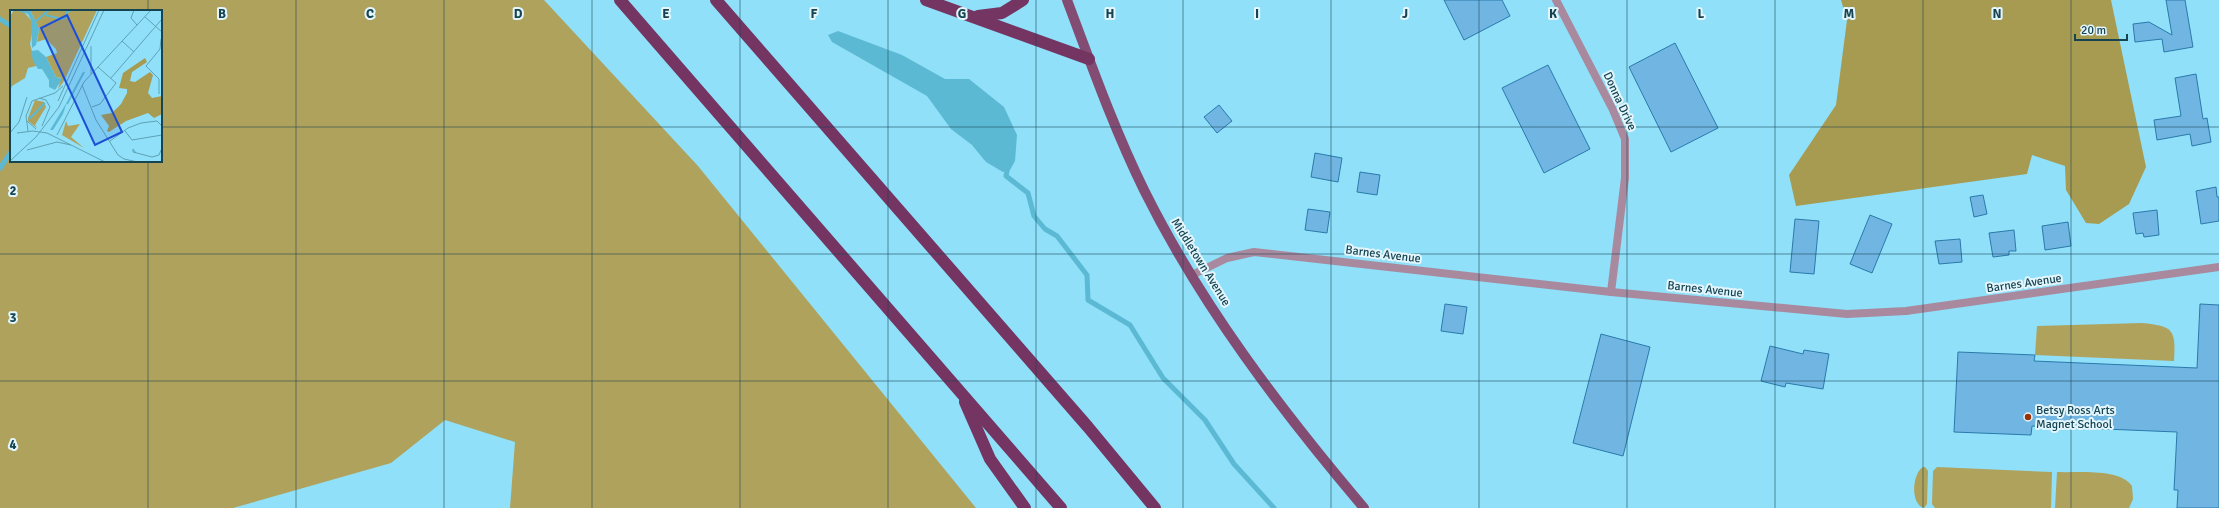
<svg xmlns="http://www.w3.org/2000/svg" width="2219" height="508" font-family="Signika,sans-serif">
  <rect width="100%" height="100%" fill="#8fe0f8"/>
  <g fill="#afa25d" fill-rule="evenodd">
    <path d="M0,0h544l154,166 278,342h-466l5,-66 -70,-22 -54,43 -158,45h-233zM11,11h150v150h-150z"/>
    <path d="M2142,323c31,3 34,6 32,38l-139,-6 2,-29z"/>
    <path d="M1923,467h2l3,4 -1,33 -3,4c-14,-4 -12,-34 -1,-41z"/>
    <polygon points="1937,467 2052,472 2051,508 1935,508 1932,504 1933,471"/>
    <path d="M2057,472c20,1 63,-4 75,14l1,13 -4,9h-74z"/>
  </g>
  <polygon fill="#a79a51" points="1841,0 2111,0 2146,167 2129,204 2099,224 2086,223 2066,190 2065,166 2032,155 2027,174 1796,206 1789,175 1836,105 1847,20"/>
  <polygon fill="#5cb9d4" points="838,31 902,55 945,79 969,79 1004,107 1017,135 1015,161 1010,170 1003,172 986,162 972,145 951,129 927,96 832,42 828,35"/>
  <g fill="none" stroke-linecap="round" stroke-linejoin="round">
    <g stroke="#5cb9d4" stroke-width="5">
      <polyline points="0,19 11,26"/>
      <polyline points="1008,165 1006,176 1028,193 1034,216 1045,229 1057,236 1087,275 1088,300 1130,325 1163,378 1205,420 1234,464 1274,508"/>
      <polyline points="0,168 11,152"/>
    </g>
  </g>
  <g fill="#71b5e3" stroke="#297aab">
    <polygon points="1444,0 1502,0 1510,16 1464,40"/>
    <polygon points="2166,0 2185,0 2193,47 2164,52 2162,39 2135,42 2133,24 2149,22 2172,35"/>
    <polygon points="1675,43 1718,128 1671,152 1629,67"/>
    <polygon points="1548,65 1590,149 1544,173 1502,88"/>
    <polygon points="2196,74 2203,119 2207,118 2211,142 2192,146 2190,134 2157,140 2154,120 2181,116 2175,78"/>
    <polygon points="1219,105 1232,121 1217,133 1204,117"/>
    <polygon points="1315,153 1342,158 1338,182 1311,177"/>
    <polygon points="1360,172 1380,175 1377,195 1357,192"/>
    <polygon points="2216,187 2217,197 2219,197 2219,221 2201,224 2196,191"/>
    <polygon points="1983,195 1987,214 1974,217 1970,197"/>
    <polygon points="1308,209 1330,212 1327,233 1305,230"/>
    <polygon points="2157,210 2159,235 2144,237 2143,233 2136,234 2133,213"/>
    <polygon points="1870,215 1892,224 1872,273 1850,264"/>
    <polygon points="1795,219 1819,221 1814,274 1790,272"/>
    <polygon points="2068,222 2071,246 2045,250 2042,226"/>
    <polygon points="2014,230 2016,251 2009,251 2009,255 1993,257 1989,233"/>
    <polygon points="1960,239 1962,262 1939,264 1935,241"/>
    <polygon points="1445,304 1467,307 1463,334 1441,331"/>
    <polygon points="2200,304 2219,305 2219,508 2177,508 2178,490 2174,490 2177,432 2032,426 2031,435 1954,432 1958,352 2035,355 2034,361 2197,368"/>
    <polygon points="1601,334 1650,347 1623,456 1573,443"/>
    <polygon points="1770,346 1803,354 1804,350 1829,354 1823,389 1786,383 1785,387 1761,381"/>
  </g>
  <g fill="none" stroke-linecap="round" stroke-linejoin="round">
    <g stroke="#a9899e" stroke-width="8">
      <polyline points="1556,0 1613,110 1625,139 1625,178 1611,292"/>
      <polyline points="1192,275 1227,258 1254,252 1611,292 1847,314 1906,311 2219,267"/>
    </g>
    <path stroke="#834c72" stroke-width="10" d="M1067,0c24,64 47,129 77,190 57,115 137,220 220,318"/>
    <g stroke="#743562" stroke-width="12">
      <polyline points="620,0 1061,508"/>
      <polyline points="716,0 1088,427 1155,508"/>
      <polyline points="926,0 1089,59"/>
      <polyline points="978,16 1002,13 1023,0"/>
      <polyline points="965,402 990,459 1025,508"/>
    </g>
  </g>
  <path fill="none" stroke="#164450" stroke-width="1" stroke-opacity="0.55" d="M148,0v11M296,0v508M444,0v508M592,0v508M740,0v508M888,0v508M1036,0v508M1183,0v508M1331,0v508M1479,0v508M1627,0v508M1775,0v508M1923,0v508M2071,0v508M0,127h11M161,127h2058M148,161v347M0,254h2219M0,381h2219"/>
  <circle fill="#983305" stroke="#e4f6fd" stroke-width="1.5" cx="2028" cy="417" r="4"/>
  <g text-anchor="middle" stroke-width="4" stroke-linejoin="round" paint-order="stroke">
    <g font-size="12" fill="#164450" stroke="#e4f6fd">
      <text transform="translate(1620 101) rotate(65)" y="4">Donna Drive</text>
      <text transform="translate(1383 254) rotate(7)" y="4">Barnes Avenue</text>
      <text transform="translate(1201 262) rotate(58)" y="4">Middletown Avenue</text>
      <text transform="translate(2024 283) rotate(-8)" y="4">Barnes Avenue</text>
      <text transform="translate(1705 289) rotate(6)" y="4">Barnes Avenue</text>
    </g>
    <g font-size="12" fill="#164450" stroke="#e4f6fd" text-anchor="start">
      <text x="2036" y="414">Betsy Ross Arts<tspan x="2036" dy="14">Magnet School</tspan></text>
    </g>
  </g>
  <g transform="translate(10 10)">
    <rect width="152" height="152" fill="#8fe0f8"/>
    <path d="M4,0l9,1 8,9 2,7 -3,17 6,22 -8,2 -3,10 -13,8 -2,5v-75zM20,0h67l-33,71 -6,8 3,-11 -5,-1 -10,-20 11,-4 -1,-4 -10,-10 -9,3 2,-13zM25,90l9,2 2,5 -11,18 2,3 -9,-7v-3zM56,111l2,5 12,-2 -9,13 13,11 -22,-13z" fill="#afa25d"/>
    <path d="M135,48l2,4 -15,10 -2,9 5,1 15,-10 3,3 -5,18 4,5 10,-2v18l-8,4 -6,-5 -22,8 -17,11 -2,-1 2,-5 -8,-11 11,-2 9,-9 6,-11v-4l-8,-1 4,-15z" fill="#a79a51"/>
    <path d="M20,0l9,19 -3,16 -4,3 -1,-28 -3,-6 -10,-3zM28,40l8,7 10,20 6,2 -7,11 -6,-3v-7l-7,-11h-4l-5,-8 -2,-10zM57,92l-4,12 -10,16h-3z" fill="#5cb9d4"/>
    <path fill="none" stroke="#5cb9d4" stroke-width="2" d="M35,5l17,4 4,-2 1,-5 5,-2M25,12l14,-12M57,94l17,-32M19,109l16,-16"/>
    <path fill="none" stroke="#5fa2b5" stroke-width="1" d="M124,0l-3,8 6,7M135,7l17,15M112,31l12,11M81,64v-28M101,68l51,-59M72,75l14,35 22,35 6,4 14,3M149,84v-15l-13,-13 14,-17 1,-10M29,88l7,2 4,7 -8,19M48,91l41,-91M82,97l8,-3 16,-21 -18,-16M17,111l9,8M18,121l-2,-15 6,-15 23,-8 8,-7M115,121l7,9 30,-5M0,123l9,-11 8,-25M7,123l16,-2 14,2 58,29M47,125l27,-53 67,-72M100,131l18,-13 13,-5 16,-2 5,5M17,140l30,-8 14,3M126,143l-3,-4v3l19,5 7,-2 3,-7M0,151l26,-24 23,-30 45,-97"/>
    <path fill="#1d4ed8" fill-opacity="0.15" stroke="#1d4ed8" stroke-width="2" d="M57,5l55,117 -27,13 -54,-117z"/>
    <rect width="152" height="152" fill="none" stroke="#164450" stroke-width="2"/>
  </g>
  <g font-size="13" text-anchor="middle" font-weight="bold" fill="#164450" stroke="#e4f6fd" stroke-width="4" stroke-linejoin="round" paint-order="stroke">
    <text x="222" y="18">B</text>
    <text x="370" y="18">C</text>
    <text x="518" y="18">D</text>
    <text x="666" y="18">E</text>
    <text x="814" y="18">F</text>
    <text x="962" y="18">G</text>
    <text x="1110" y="18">H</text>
    <text x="1257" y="18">I</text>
    <text x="1405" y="18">J</text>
    <text x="1553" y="18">K</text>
    <text x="1701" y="18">L</text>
    <text x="1849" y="18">M</text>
    <text x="1997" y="18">N</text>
    <text x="13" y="195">2</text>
    <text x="13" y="322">3</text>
    <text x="13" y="449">4</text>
  </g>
  <path d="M2075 34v6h52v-6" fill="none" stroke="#164450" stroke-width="2"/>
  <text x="2081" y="34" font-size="12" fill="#164450" stroke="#e4f6fd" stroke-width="3" paint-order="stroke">20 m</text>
</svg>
